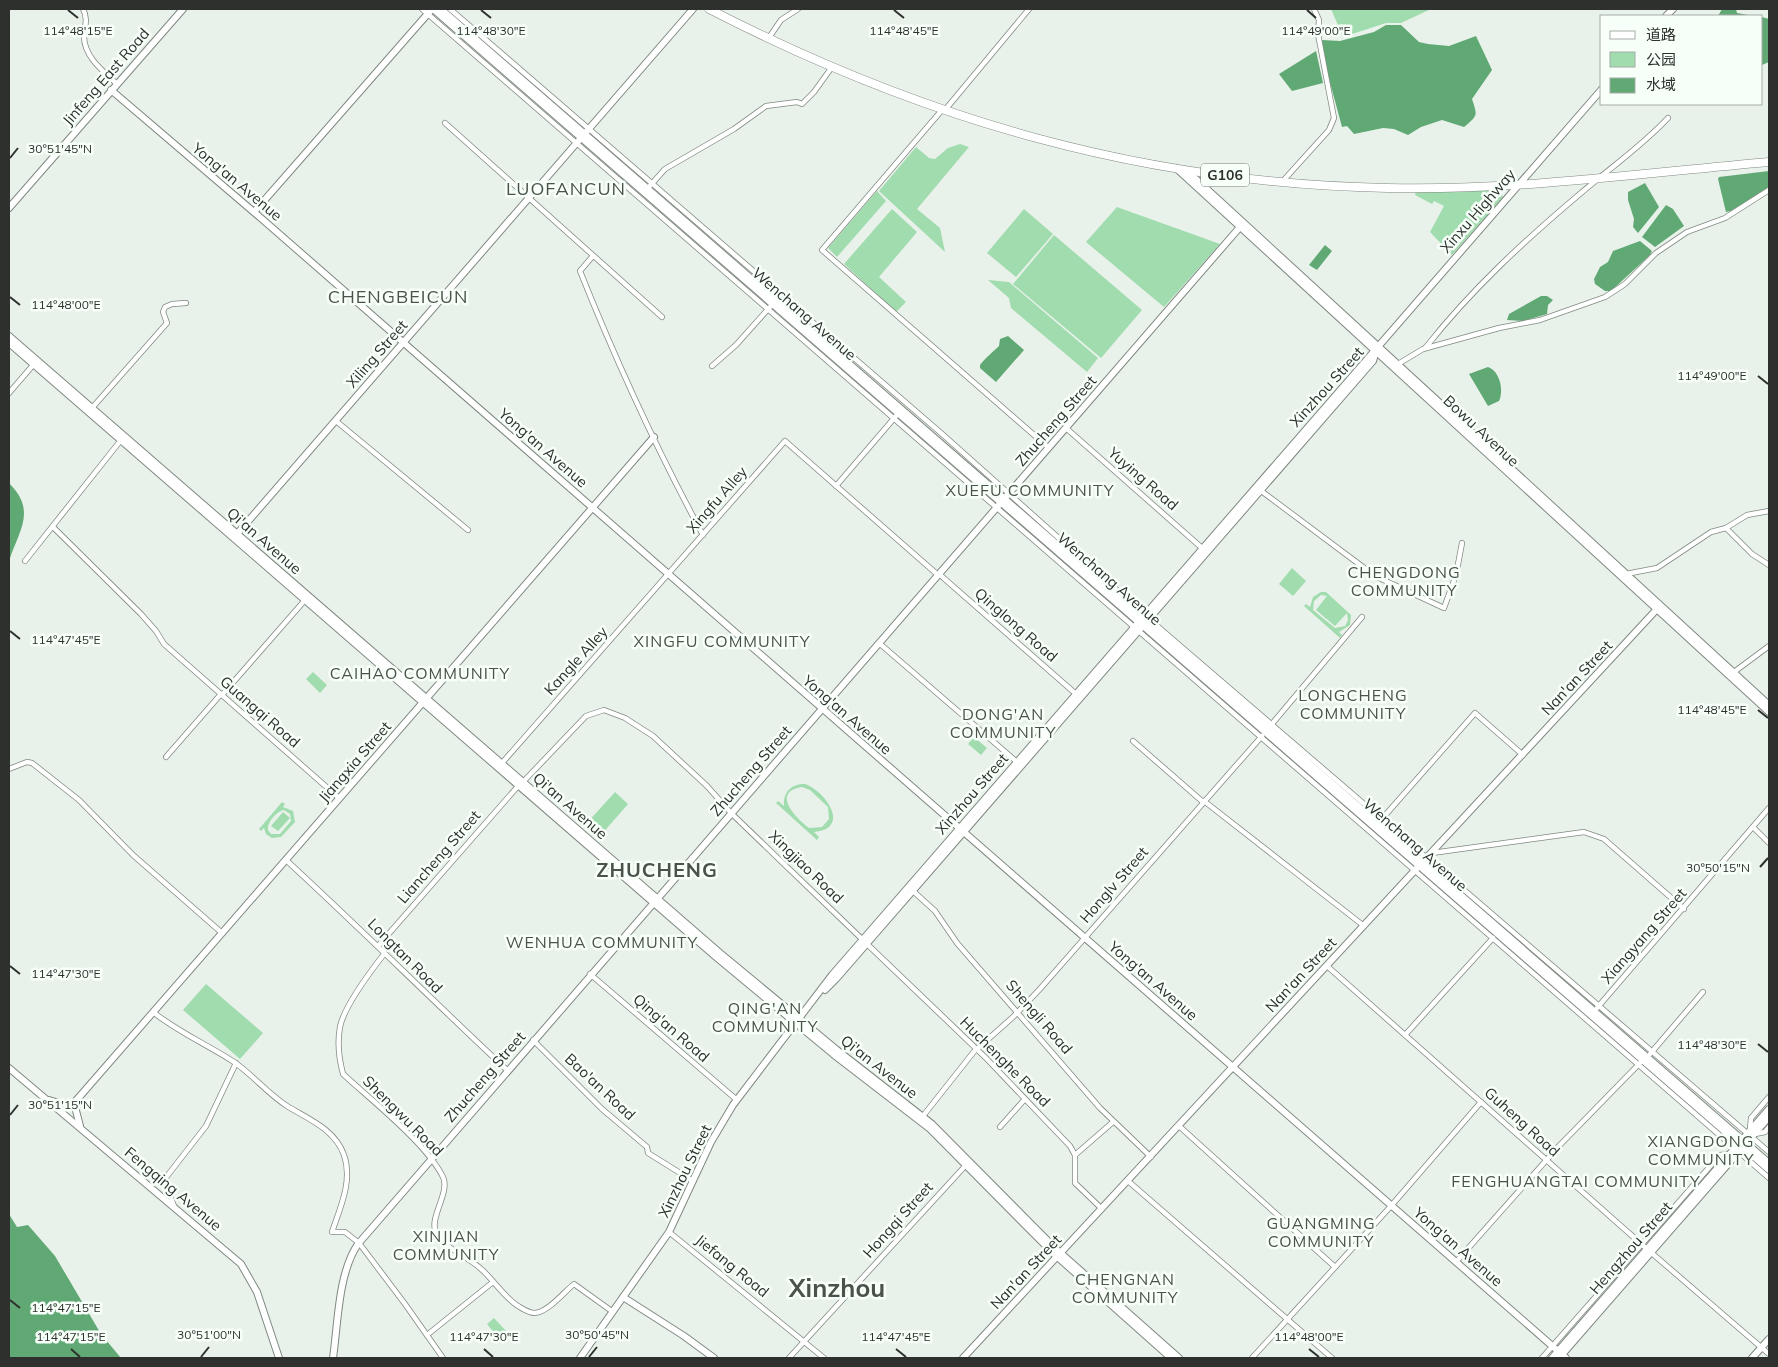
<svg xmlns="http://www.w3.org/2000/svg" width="1778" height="1367" font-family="Mulish,'Noto Sans SC',sans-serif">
  <rect width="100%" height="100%" fill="#e8f2ea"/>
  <g fill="#a1dcaf" fill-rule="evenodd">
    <polygon points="1331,9 1431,9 1401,23 1386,23 1343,37"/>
    <polygon points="960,144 969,147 917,209 940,228 945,252 879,191 916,147 929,158 935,159 948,148"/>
    <polygon points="1498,189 1503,197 1452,255 1430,232 1444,206 1434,201 1432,204 1415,195 1416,191"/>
    <polygon points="877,191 886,201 837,257 828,248"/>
    <polygon points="1117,207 1220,244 1164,307 1086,242"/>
    <polygon points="892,209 917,232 879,277 906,302 896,312 844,264"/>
    <polygon points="1024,209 1053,234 1016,277 987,253"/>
    <polygon points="1054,235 1142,310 1101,358 1013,284"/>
    <polygon points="988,280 1009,282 1098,358 1087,372 1011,308 1009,298"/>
    <polygon points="1292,568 1306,581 1293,596 1279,584"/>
    <path d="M1321,592h5l25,23 -1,10 -11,7 3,3 -2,3 -36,-32 2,-2 4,3 3,-10zM1321,595l6,1 -11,14 19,16 12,-13 1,7 -3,6 -10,2 -22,-18 1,-9z"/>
    <polygon points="313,672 327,685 320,693 306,679"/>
    <polygon points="974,737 987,748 981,755 968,744"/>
    <path d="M805,784c22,8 46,45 9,48l5,5 -2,3 -41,-37 2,-2 6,5c-1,-14 7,-22 21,-22zM802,787l8,3 18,17 1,12 -7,8 -13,1c-12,-9 -39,-36 -7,-41z"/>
    <polygon points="615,792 628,804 601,835 587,823"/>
    <path d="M282,802l3,2 -2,3 10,4 2,11 -14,15 -9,1 -6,-4 -2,-6 -3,3 -2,-2zM284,810l6,4 1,7 -11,13h-9l-3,-4c-1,-8 9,-19 16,-20z"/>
    <polygon points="283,812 290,818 278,831 271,826"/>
    <polygon points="206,984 263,1033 240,1059 183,1010"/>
    <polygon points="494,1318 507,1332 499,1339 487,1324"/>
  </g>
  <g fill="#60a974">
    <polygon points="1722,9 1736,9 1737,13 1754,16 1718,16"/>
    <polygon points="1762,17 1769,19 1769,62 1762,65"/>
    <path d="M1386,25h15l18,17 9,2 21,2 27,-10 16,34 -20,29c5,16 7,16 -8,28l-22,-7 -21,7 -13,8 -14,-6 -11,-1 -29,6 -7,-8 -5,1 -14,-52 -6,-35 18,1 34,-9z"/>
    <polygon points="1316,51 1323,83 1292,91 1279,74"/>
    <polygon points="1769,171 1769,187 1731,211 1726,212 1718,179 1719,177"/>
    <polygon points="1645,183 1659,207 1638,233 1633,227 1634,219 1628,200 1628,192"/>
    <polygon points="1666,205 1673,209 1684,226 1655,247 1642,237"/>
    <polygon points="1640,241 1652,251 1650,255 1611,291 1605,291 1595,284 1594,279 1600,267 1608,262 1613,251"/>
    <polygon points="1325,245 1332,251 1317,270 1309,265"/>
    <polygon points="1541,296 1547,296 1553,300 1548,305 1547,314 1523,321 1507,320 1509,314"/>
    <path d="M1008,336l16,14 -28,32 -16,-14v-3c5,-7 13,-13 19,-19l1,-7z"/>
    <path d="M1488,367c12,4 16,24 11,34l-11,5 -19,-32z"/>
    <path d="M9,483c28,28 10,47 0,78z"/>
    <polygon points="9,1214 17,1227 28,1225 55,1256 101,1334 121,1358 9,1358"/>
  </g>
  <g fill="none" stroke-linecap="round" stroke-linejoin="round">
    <g stroke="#808981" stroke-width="6">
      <g id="street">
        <path d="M83,9c5,9 2,17 1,27 0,21 19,35 33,48"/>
        <polyline points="422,9 1769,1178"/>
        <polyline points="450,9 941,433 1164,632 1769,1152"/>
        <polyline points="768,39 781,20 798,9"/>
        <polyline points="942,110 822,250 1049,448"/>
        <polyline points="945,110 1029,9"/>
        <polyline points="445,123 662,317"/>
        <polyline points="1282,182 1329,130 1334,118 1318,34 1319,20 1314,9"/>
        <polyline points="648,188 665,169 734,129 766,106 797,102 802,104 814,92 832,67"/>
        <path d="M592,257l-12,14c36,90 77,179 123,264"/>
        <path d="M1426,347c46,-58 98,-106 155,-154 29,-25 61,-47 87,-75"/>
        <polyline points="1398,364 1423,349 1499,328 1540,320 1605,297 1625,284 1656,253 1687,232 1725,218 1769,190"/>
        <polyline points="712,366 736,345 770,307"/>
        <polyline points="9,393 34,364"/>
        <polyline points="92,408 167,323 163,312 165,307 172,304 186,303"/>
        <polyline points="336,421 468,530"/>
        <polyline points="1066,428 1202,548"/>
        <polyline points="836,486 896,416"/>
        <polyline points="1260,490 1375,576 1444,608 1456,575 1462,543"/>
        <polyline points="53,527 141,614 156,631 164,644 339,798"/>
        <polyline points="1726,528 1752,554 1769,565"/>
        <polyline points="25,561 121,440"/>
        <polyline points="939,574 1076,694"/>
        <polyline points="1626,574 1657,568 1711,532 1726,528 1747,515 1769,511"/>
        <polyline points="879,643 1017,762"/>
        <polyline points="1734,672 1769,646"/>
        <polyline points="222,695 305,600"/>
        <polyline points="1271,725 1362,617"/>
        <polyline points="1133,741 1203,802"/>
        <polyline points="166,757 221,694"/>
        <polyline points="502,763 785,441 938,575"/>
        <polyline points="9,769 27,762 32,763 79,800 133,855 222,933"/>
        <polyline points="523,782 586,716 604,710 625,718 653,736 707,786 731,813 863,940"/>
        <polyline points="1204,801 1364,926"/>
        <polyline points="1381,820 1475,713 1523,755"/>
        <polyline points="1754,828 1769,843"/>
        <polyline points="1432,853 1584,832 1604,839 1684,909"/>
        <path d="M286,860c75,69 146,140 221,210"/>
        <polyline points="913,891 935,911 957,943 1100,1108 1151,1157"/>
        <polyline points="867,944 985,1057 1070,1146 1075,1155 1075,1183 1102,1209"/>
        <polyline points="378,946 519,785"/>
        <path d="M384,954c-14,18 -40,52 -44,73 -3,16 -1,32 3,47 28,26 84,70 100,103 7,14 -12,39 -8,52 5,18 32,27 45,39 14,12 23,28 38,38 5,3 11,7 17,7 13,-1 29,-21 39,-29l39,28"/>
        <polyline points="1327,966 1647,1249 1769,1354"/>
        <polyline points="590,974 737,1100"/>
        <polyline points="1597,1008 1769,808"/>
        <path d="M153,1012c25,20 55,33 81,50 19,13 34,32 53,44 21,13 48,23 57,49 9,26 -4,53 -12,77h13l14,11 46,61 38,54"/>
        <polyline points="1405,1035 1493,938"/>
        <polyline points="533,1040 602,1109 647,1147 648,1153 693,1181"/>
        <polyline points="977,1049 1013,1017 1039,990 1262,736"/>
        <polyline points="1650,1054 1703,992"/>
        <polyline points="923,1116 976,1049"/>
        <polyline points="1179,1126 1335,1267"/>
        <polyline points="1000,1127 1025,1099"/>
        <polyline points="1750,1129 1751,1118 1769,1097"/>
        <polyline points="1755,1134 1765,1132 1769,1127"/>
        <polyline points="1075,1155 1113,1122"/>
        <polyline points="1128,1181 1332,1358"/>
        <polyline points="174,1206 164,1180 206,1126 236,1063"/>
        <polyline points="669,1232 824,1358"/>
        <polyline points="1456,1262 1558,1147 1640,1063"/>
        <polyline points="427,1335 493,1282"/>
        <polyline points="789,1358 966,1165"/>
        <polyline points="1252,1358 1391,1206 1481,1102"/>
        <polyline points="1542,1358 1720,1155 1730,1154"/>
      </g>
    </g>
    <g stroke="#808981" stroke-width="8">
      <g id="secondary">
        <polyline points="433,9 1769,1170"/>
        <polyline points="441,9 1769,1163"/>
        <polyline points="1666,16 1673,9"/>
        <polyline points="111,90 262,219 1566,1358"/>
        <polyline points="1176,168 1769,712"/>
        <polyline points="1186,170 1769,705"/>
        <polyline points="9,208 183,9"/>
        <polyline points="254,212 432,9"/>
        <polyline points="9,336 720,953 837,1050 932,1124 1056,1249 1179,1358"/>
        <polyline points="9,343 716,957 833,1054 929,1128 1053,1253 1171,1358"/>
        <polyline points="237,534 693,9"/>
        <polyline points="825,990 836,979 1373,361 1376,351"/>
        <polyline points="9,1068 241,1264 257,1292 279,1358"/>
        <polyline points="49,1100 59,1103 74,1103"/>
        <polyline points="74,1103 654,437"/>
        <polyline points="74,1103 80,1126"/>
        <polyline points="623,1297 684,1336 714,1358"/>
        <path d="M333,1358c5,-34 5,-85 25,-114l882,-1017"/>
        <polyline points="580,1358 669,1232 711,1142 733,1105 832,975 1602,89"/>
        <polyline points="963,1358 1657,609"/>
        <polyline points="1552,1358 1769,1109"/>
        <polyline points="1559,1358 1769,1117"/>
        <polyline points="1752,1358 1769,1339"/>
      </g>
    </g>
    <g stroke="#808981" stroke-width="9">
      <path id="highway" d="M709,9c216,111 433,174 678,179 128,3 255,-15 382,-26"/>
    </g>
    <use href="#street" stroke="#fff" stroke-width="4.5"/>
    <use href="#secondary" stroke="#fff" stroke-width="6"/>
    <use href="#highway" stroke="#fff" stroke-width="8"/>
  </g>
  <path fill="none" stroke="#2d302d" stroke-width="2" d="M68,10l10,8M481,10l10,8M894,10l10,8M1307,10l9,8M10,158l8,-10M10,297l10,8M1758,376l10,8M10,631l10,8M1758,710l10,8M1760,867l8,-9M10,966l10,8M1758,1044l10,8M10,1115l8,-10M10,1300l10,8M71,1349l9,8M484,1349l9,8M896,1349l10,8M1309,1349l10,8M201,1357l8,-10M589,1357l8,-10"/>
  <g text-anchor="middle" stroke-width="5" stroke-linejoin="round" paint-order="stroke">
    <rect fill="#f7fff9" stroke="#6a6e6a" stroke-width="1" x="1201" y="163.5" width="48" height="23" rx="4"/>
    <g font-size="14" font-weight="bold" fill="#2d302d">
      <text x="1225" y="180">G106</text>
    </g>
    <g font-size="15" fill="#2d302d" stroke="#f7fff9">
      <text transform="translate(106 77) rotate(-49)" y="5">Jinfeng East Road</text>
      <text transform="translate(237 182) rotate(40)" y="5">Yong'an Avenue</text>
      <text transform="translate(1478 211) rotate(-49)" y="5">Xinxu Highway</text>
      <text transform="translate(804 314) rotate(41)" y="5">Wenchang Avenue</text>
      <text transform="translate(377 354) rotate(-49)" y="5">Xiling Street</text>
      <text transform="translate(1327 387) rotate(-48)" y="5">Xinzhou Street</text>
      <text transform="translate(1056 421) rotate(-49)" y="5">Zhucheng Street</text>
      <text transform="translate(1481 431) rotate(43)" y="5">Bowu Avenue</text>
      <text transform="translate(543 448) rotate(41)" y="5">Yong'an Avenue</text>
      <text transform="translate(1143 479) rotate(41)" y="5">Yuying Road</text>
      <text transform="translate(717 500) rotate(-49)" y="5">Xingfu Alley</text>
      <text transform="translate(264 541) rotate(41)" y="5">Qi'an Avenue</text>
      <text transform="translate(1109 579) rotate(41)" y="5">Wenchang Avenue</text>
      <text transform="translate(1016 625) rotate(41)" y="5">Qinglong Road</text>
      <text transform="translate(576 661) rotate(-48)" y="5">Kangle Alley</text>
      <text transform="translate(1577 678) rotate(-47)" y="5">Nan'an Street</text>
      <text transform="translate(260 712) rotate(41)" y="5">Guangqi Road</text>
      <text transform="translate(847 715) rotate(41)" y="5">Yong'an Avenue</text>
      <text transform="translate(355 762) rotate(-49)" y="5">Jiangxia Street</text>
      <text transform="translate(751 771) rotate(-49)" y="5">Zhucheng Street</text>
      <text transform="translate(972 794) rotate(-49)" y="5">Xinzhou Street</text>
      <text transform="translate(570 806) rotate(41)" y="5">Qi'an Avenue</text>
      <text transform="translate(1415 845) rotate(41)" y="5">Wenchang Avenue</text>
      <text transform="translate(439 857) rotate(-49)" y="5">Liancheng Street</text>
      <text transform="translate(806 867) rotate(44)" y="5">Xingjiao Road</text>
      <text transform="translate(1114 885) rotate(-49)" y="5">Honglv Street</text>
      <text transform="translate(1644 936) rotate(-49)" y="5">Xiangyang Street</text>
      <text transform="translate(405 956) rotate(45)" y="5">Longtan Road</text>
      <text transform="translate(1301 975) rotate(-47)" y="5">Nan'an Street</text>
      <text transform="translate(1153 981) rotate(41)" y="5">Yong'an Avenue</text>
      <text transform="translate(1039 1017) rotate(49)" y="5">Shengli Road</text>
      <text transform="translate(671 1028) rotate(41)" y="5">Qing'an Road</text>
      <text transform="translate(1005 1062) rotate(45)" y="5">Huchenghe Road</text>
      <text transform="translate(879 1067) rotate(38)" y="5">Qi'an Avenue</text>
      <text transform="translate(485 1077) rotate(-49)" y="5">Zhucheng Street</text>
      <text transform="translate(600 1087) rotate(43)" y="5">Bao'an Road</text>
      <text transform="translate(403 1116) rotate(45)" y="5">Shengwu Road</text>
      <text transform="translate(1522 1122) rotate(42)" y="5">Guheng Road</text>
      <text transform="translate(685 1171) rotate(-64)" y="5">Xinzhou Street</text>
      <text transform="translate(173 1189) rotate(40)" y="5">Fengqing Avenue</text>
      <text transform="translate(898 1220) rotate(-48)" y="5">Hongqi Street</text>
      <text transform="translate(1458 1247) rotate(41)" y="5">Yong'an Avenue</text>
      <text transform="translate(1631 1248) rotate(-49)" y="5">Hengzhou Street</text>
      <text transform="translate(732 1266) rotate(39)" y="5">Jiefang Road</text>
      <text transform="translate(1026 1272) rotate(-47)" y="5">Nan'an Street</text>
    </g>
    <g font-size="16" letter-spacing="1" fill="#4a524b" stroke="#f7fff9">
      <text x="1030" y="496">XUEFU COMMUNITY</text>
      <text x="1404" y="578">CHENGDONG<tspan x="1404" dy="18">COMMUNITY</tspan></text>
      <text x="722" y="647">XINGFU COMMUNITY</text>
      <text x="420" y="679">CAIHAO COMMUNITY</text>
      <text x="1353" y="701">LONGCHENG<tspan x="1353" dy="18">COMMUNITY</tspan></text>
      <text x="1003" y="720">DONG'AN<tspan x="1003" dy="18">COMMUNITY</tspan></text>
      <text x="602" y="948">WENHUA COMMUNITY</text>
      <text x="765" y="1014">QING'AN<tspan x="765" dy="18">COMMUNITY</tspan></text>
      <text x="1701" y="1147">XIANGDONG<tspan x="1701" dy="18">COMMUNITY</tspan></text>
      <text x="1576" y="1187">FENGHUANGTAI COMMUNITY</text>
      <text x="1321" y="1229">GUANGMING<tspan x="1321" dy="18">COMMUNITY</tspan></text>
      <text x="446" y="1242">XINJIAN<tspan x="446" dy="18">COMMUNITY</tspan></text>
      <text x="1125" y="1285">CHENGNAN<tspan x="1125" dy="18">COMMUNITY</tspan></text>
    </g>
    <g font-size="18" letter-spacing="1" fill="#4a524b" stroke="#f7fff9">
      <text x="566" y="195">LUOFANCUN</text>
      <text x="398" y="303">CHENGBEICUN</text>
    </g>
    <g font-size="20" font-weight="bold" letter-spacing="1" fill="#4a524b" stroke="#f7fff9">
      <text x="657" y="877">ZHUCHENG</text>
    </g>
    <g font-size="25" font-weight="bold" fill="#4a524b" stroke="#f7fff9">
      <text x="837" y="1297">Xinzhou</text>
    </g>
  </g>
  <g font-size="12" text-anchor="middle" fill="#2d302d" stroke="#f7fff9" stroke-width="5" stroke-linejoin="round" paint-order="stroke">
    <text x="78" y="35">114°48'15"E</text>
    <text x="491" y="35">114°48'30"E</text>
    <text x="904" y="35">114°48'45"E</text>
    <text x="1316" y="35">114°49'00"E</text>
    <text x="60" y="153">30°51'45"N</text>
    <text x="66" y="309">114°48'00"E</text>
    <text x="1712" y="380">114°49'00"E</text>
    <text x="66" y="644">114°47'45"E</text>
    <text x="1712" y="714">114°48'45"E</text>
    <text x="1718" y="872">30°50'15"N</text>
    <text x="66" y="978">114°47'30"E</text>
    <text x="1712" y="1049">114°48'30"E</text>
    <text x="60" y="1109">30°51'15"N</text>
    <text x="66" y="1312">114°47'15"E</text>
    <text x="209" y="1339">30°51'00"N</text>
    <text x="597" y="1339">30°50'45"N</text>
    <text x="71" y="1341">114°47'15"E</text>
    <text x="484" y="1341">114°47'30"E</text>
    <text x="896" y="1341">114°47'45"E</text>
    <text x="1309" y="1341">114°48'00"E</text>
  </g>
  <rect width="1778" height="1367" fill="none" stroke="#2d302d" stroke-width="20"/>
  <rect x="1600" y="15" width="162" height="90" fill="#f7fff9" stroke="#a6aca7"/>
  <rect x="1610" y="31" width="25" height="8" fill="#ffffff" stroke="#a6aca7"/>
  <text x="1646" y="40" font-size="15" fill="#2d302d">道路</text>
  <rect x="1610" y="52" width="25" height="15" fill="#a1dcaf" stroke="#a6aca7"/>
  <text x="1646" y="65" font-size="15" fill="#2d302d">公园</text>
  <rect x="1610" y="78" width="25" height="15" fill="#60a974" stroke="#a6aca7"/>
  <text x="1646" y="90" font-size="15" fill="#2d302d">水域</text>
</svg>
